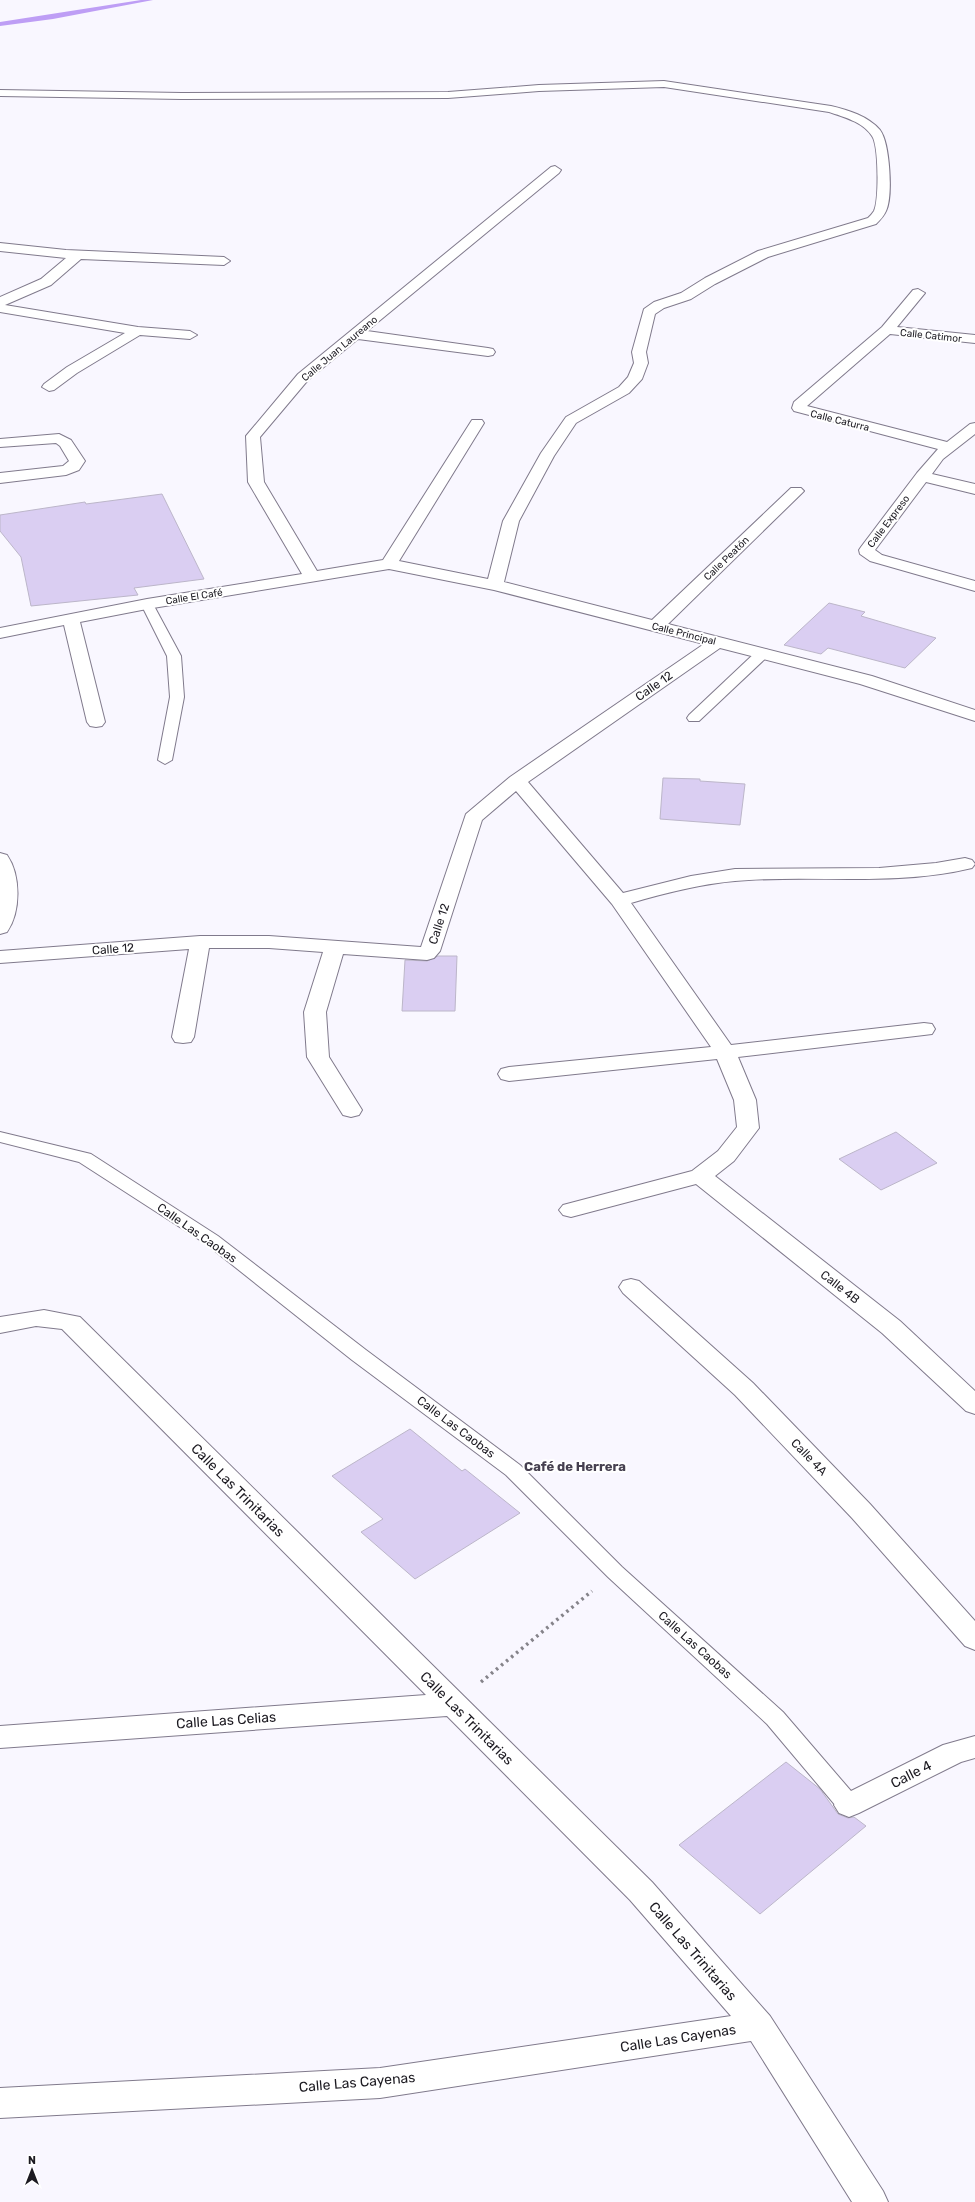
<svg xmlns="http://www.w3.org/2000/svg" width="975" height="2202" font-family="Rubik,sans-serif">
  <rect width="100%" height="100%" fill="#f9f7ff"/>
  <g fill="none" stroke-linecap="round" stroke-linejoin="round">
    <polygon fill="#be9ef5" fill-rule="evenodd" points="141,0 153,0 53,19 0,26 0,22"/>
  </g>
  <g fill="#dacef2" stroke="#bcb6c9">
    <polygon points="162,494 204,579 134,588 138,595 31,606 21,557 0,531 0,515 85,502 86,504"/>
    <polygon points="829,603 865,612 861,616 936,638 905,668 828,648 821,654 784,645"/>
    <polygon points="663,778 700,779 700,781 745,784 740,825 660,819"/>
    <polygon points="438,956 457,956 455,1011 402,1011 405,960 427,961"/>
    <polygon points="896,1132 937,1163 881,1190 839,1159"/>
    <polygon points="410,1429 462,1471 465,1469 520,1513 415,1579 361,1532 383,1519 332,1476"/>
    <polygon points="786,1762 820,1789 838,1814 848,1818 854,1817 866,1826 760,1914 679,1845"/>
  </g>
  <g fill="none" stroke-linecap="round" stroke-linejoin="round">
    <g stroke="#807a8c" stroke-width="2">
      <g id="service">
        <polygon points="147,600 153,604 181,656 184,697 172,760 165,764 158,760 170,697 167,656 141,604"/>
        <polygon points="763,649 768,650 770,653 768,656 699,721 689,721 687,718 689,715 758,650"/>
        <polygon points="0,1132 91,1154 218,1236 366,1350 520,1465 622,1567 783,1712 857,1798 860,1805 857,1812 849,1814 841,1812 767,1724 608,1577 506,1475 352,1360 206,1244 79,1162 0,1142"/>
      </g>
    </g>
    <g stroke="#807a8c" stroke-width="2">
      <g id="minor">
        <path d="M664,81l167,25c17,4 37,10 49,24 10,13 13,67 6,81 -2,5 -6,9 -10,13l-108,33 -53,27 -24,15 -27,9 -9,6 -9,38 2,11 -6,16 -13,14 -53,30 -22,33 -35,65 -15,61 148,38 139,-132h10l3,3 -3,3 -133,130 204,52 103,34v11l-115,-37 -140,-36 -192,134 95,111 68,-17 44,-7 144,-1 57,-5 29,-5 7,2 3,4 -3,4c-78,19 -158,6 -237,13 -35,3 -70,12 -104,22l100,142 193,-22 8,1 3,5 -3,5 -8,1 -186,22 18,43 3,28 -25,33 -19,15 185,145 75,70v23l-9,-3 -84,-78 -186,-149 -125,33 -8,-2 -4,-5 4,-5 129,-34 26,-20 19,-24 -3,-27 -17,-41 -208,22 -8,-2 -3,-5 3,-5 8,-2 202,-20 -99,-143 -96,-113 -34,29 -42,131 -6,7 -7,2 -84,-6 -17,58 3,45 33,53 -3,5 -8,2 -8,-2 -36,-58 -3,-45 19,-60 -54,-4h-60l-15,89 -3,5 -8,1 -8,-1 -3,-5 17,-88 -189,14v-12l200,-15h69l152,11 45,-133 44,-37 194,-133 -210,-54 -105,-21 -242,40 -67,13 25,100 -3,4 -6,1 -6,-1 -3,-4 -23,-97 -64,13v-10l147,-29 155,-25 -54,-92 -2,-46 52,-62 253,-207 4,-1 6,4 -2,3 -192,158 121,17 5,1 2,3 -2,3 -5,1 -130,-17 -50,41 -48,57 4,45 53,89 66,-11 89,-140h10l2,3 -85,138 89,18 15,-58 38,-68 25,-36 53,-30 9,-10 6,-14 -2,-11 12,-43 10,-7 27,-9 24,-15 53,-27 110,-33c2,-2 4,-4 6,-7 5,-11 5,-65 -2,-75 -9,-14 -28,-19 -43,-24l-165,-25 -125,4 -91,7 -266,1 -182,-3v-6l182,3 266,-1 91,-7z"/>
        <polygon points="0,243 66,250 224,257 230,261 224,265 81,259 51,285 5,305 138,327 190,331 197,335 190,339 140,335 77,373 54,390 49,391 42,387 44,384 67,367 125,333 0,312 0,297 41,279 66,258 0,251"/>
        <polygon points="918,289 925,293 897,327 975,335 975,343 890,334 807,406 947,442 970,424 975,423 975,434 943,459 932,474 975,484 975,494 926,482 875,550 882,555 975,581 975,591 870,561 860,554 859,550 861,547 917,473 938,449 794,411 792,408 794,402 882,327 913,290"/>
        <polygon points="59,434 71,440 85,461 79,470 66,475 0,483 0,473 63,466 69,461 60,446 56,443 0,447 0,439"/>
        <path d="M0,853l7,2c14,20 14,57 0,77l-7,2z"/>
        <polygon points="631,1279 639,1281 753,1383 870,1504 975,1621 975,1650 965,1646 852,1518 735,1395 623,1293 619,1287 623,1281"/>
        <polygon points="44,1310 80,1317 652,1882 770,2016 883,2191 888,2202 852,2202 751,2041 380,2098 0,2118 0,2088 380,2068 731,2016 630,1900 447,1716 0,1748 0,1726 426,1695 62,1329 36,1326 0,1333 0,1317"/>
        <polygon points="975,1736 975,1758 961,1762 859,1813 849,1817 839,1813 834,1805 839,1797 943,1745"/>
      </g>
    </g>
    <polyline stroke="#85838a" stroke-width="3.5" stroke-dasharray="2.5 4" stroke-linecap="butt" points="481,1682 592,1591"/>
    <use href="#service" fill="#fff" fill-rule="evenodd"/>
    <use href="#minor" fill="#fff" fill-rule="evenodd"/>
  </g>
  <g text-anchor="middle" stroke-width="4" stroke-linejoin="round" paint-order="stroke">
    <g font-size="10" fill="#1c1a21" stroke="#fff">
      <text transform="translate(931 335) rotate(6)" y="4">Calle Catimor</text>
      <text transform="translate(339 348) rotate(-40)" y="4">Calle Juan Laureano</text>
      <text transform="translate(840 420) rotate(14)" y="4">Calle Caturra</text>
      <text transform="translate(888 521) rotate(-53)" y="4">Calle Expreso</text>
      <text transform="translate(726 558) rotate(-44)" y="4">Calle Peatón</text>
      <text transform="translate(194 596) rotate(-9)" y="4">Calle El Café</text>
      <text transform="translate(684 633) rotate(14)" y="4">Calle Principal</text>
    </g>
    <g font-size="12" fill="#1c1a21" stroke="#fff">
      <text transform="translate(654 686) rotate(-35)" y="4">Calle 12</text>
      <text transform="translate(439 924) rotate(-72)" y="4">Calle 12</text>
      <text transform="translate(113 949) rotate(-4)" y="4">Calle 12</text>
      <text transform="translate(197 1233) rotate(35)" y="4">Calle Las Caobas</text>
      <text transform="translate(840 1287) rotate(38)" y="4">Calle 4B</text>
      <text transform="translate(456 1427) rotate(37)" y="4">Calle Las Caobas</text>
      <text transform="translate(809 1457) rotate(46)" y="4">Calle 4A</text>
      <text transform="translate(695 1645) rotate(42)" y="4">Calle Las Caobas</text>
    </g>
    <g font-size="13" font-weight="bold" fill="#464050" stroke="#fff">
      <text x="575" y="1471">Café de Herrera</text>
    </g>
    <g font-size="14" fill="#1c1a21" stroke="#fff">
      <text transform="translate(238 1490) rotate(45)" y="5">Calle Las Trinitarias</text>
      <text transform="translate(467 1718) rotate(45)" y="5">Calle Las Trinitarias</text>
      <text transform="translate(226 1720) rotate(-4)" y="5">Calle Las Celias</text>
      <text transform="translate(911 1774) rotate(-27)" y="5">Calle 4</text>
      <text transform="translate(693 1951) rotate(49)" y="5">Calle Las Trinitarias</text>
      <text transform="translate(678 2038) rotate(-9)" y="5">Calle Las Cayenas</text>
      <text transform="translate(357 2082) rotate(-5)" y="5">Calle Las Cayenas</text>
    </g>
  </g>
  <g transform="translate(32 2170)" stroke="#ffffff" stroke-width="3" paint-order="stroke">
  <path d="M0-3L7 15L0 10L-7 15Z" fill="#1c1a21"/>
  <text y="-6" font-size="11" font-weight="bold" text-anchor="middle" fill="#1c1a21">N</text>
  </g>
</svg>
